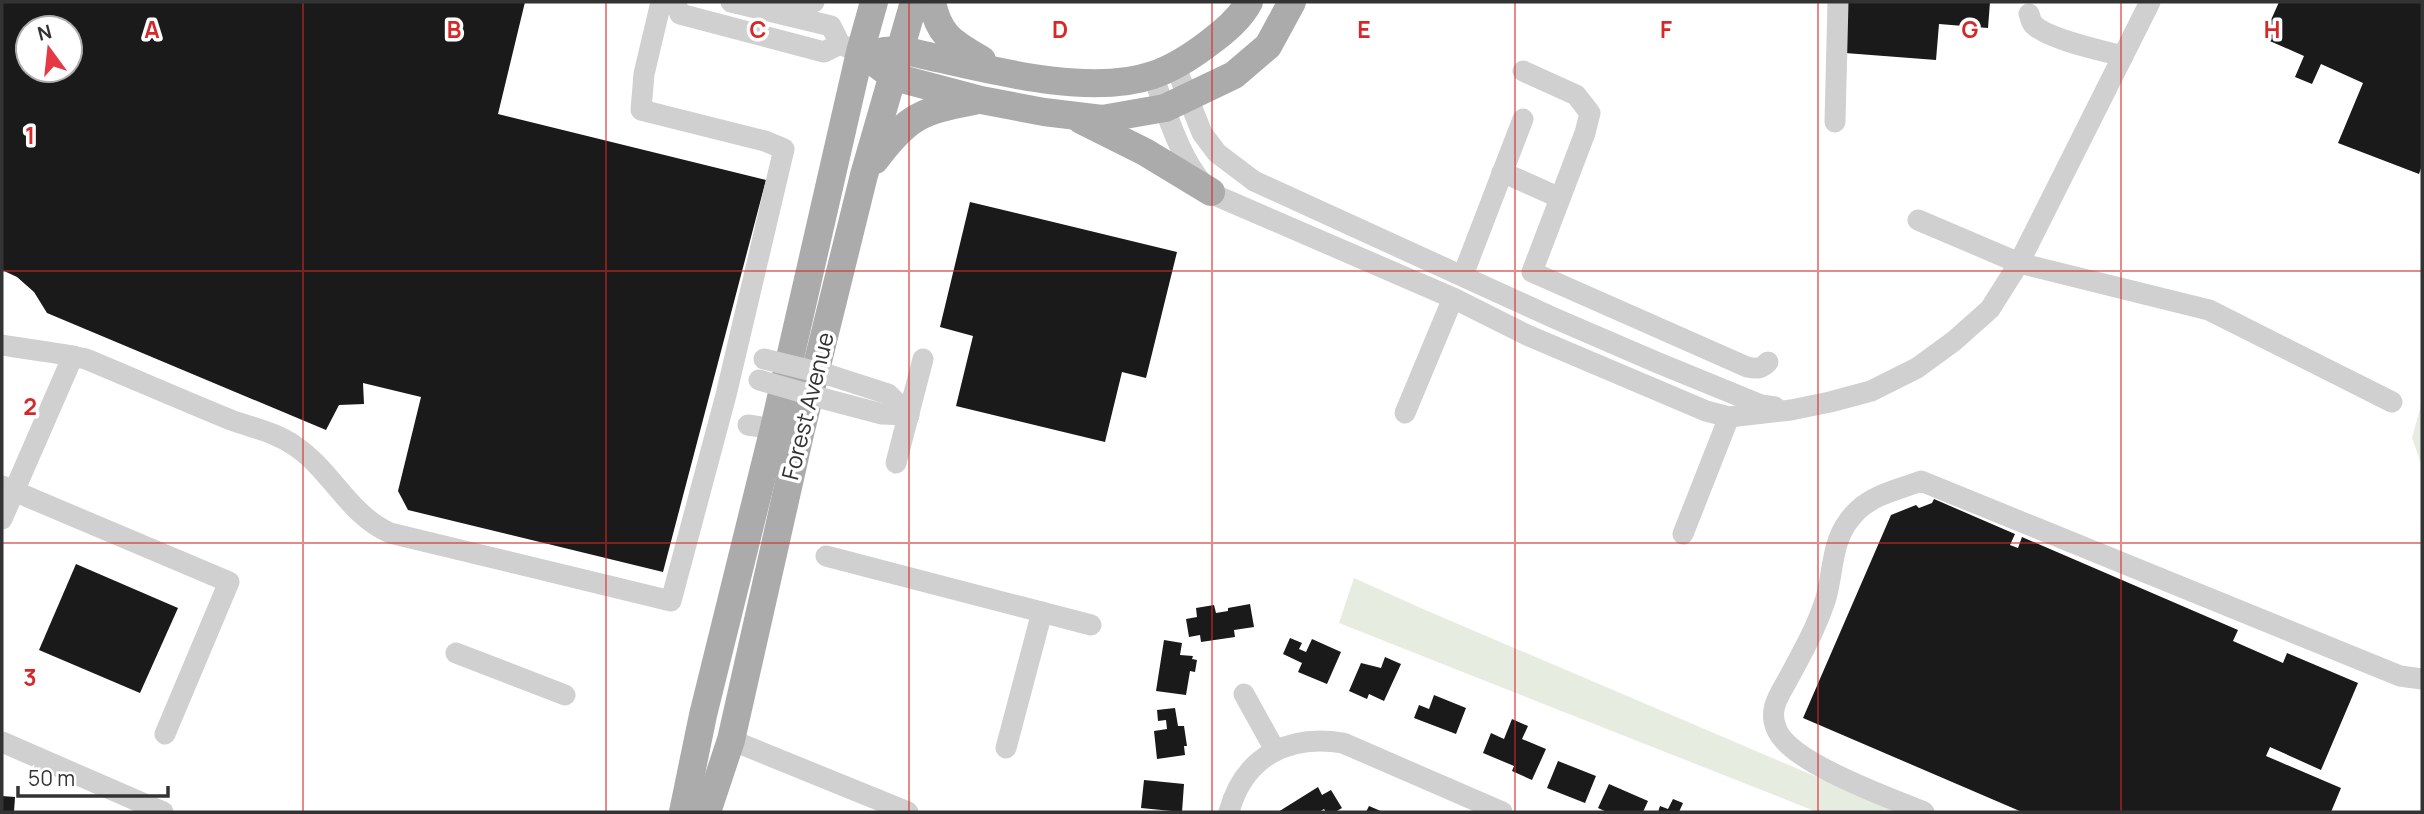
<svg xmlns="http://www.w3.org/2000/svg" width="2424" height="814" font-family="Manrope,sans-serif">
  <rect width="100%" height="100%" fill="#fff"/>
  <g fill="#e6ecdf">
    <polygon points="2422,402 2422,466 2412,438"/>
    <polygon points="1354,578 1423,609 1899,812 1817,812 1339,623"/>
  </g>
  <g fill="#1a1a1a" fill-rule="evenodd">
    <path d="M2,2h523l-27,112 268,66 -103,392 -255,-62 -10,-19 23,-94 -58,-14 1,21 -25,1 -13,25 -279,-117 -13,-21 -17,-15 -15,-7zM28,28h42v42h-42z"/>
    <polygon points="1836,2 1990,2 1988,28 1939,24 1936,60 1832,52"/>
    <polygon points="2279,2 2422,2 2422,165 2419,174 2338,143 2363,83 2321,64 2312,84 2295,77 2304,56 2263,38"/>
    <polygon points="970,202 1177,252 1146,378 1122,372 1105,442 956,406 973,336 940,327"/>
    <polygon points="1934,499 2015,534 2010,545 2018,548 2022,537 2238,630 2233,641 2283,663 2287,653 2358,683 2321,770 2270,747 2266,756 2341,788 2331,812 2022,812 1803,718 1891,515 1916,505 1919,508 1932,503"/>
    <polygon points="76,564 178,608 140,693 39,650"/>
    <polygon points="1250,604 1254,627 1234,630 1235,637 1201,642 1200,635 1189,637 1186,619 1197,617 1196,608 1214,605 1216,613 1228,611 1228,608"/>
    <polygon points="1290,638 1302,643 1299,649 1306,652 1312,639 1341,652 1327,684 1298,672 1302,663 1283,654"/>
    <polygon points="1164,640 1182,643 1180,655 1193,656 1192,659 1197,660 1195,672 1190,671 1186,695 1156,691"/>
    <polygon points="1385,657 1401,664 1384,701 1369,694 1367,699 1349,691 1361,663 1381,668"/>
    <polygon points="1434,695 1466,708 1456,734 1414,718 1419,705 1429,709"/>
    <polygon points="1175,708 1178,726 1184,726 1187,746 1184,746 1185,755 1157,759 1154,731 1167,729 1166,720 1158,721 1157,710"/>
    <polygon points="1512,719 1528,726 1522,739 1546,749 1532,780 1512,771 1514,766 1483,753 1491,733 1504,739"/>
    <polygon points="1558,761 1596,776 1585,803 1547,788"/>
    <polygon points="1144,780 1184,784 1182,812 1141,808"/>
    <polygon points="1609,784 1648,801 1643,812 1607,812 1598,808"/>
    <polygon points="1318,787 1322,795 1331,790 1342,808 1335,812 1326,812 1324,809 1319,812 1278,812"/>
    <polygon points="2,796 15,797 14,812 2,812"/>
    <polygon points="1673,799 1683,803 1679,812 1658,812 1660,806 1668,809"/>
    <polygon points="1369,806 1383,812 1366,812"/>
  </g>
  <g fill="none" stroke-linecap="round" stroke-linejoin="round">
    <g stroke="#d0d0d0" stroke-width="21">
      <polyline points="675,2 680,14 824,52 840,44"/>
      <polyline points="731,2 831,26 840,44 851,49"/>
      <polyline points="775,9 814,2"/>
      <path d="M2029,14c1,2 2,8 4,10 13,15 70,27 90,32"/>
      <polyline points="1175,65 1202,133 1217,153 1254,181 1554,318 1656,362 1761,405 1775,407"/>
      <path d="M1523,71l53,24 14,18 -5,20 -53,139 215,95c10,2 14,2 21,-5"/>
      <path d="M1153,75c13,36 31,100 64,121l236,102 74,37 179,76 23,6 62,-7 39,-8 41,-11 46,-23 37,-27 36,-32 29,-46 131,-261"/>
      <polyline points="1835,122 1838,2"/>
      <polyline points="1502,172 1560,198"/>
      <polyline points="1918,220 2019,263 2209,310 2392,402"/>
      <polyline points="1463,275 1523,119"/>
      <path d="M2,345c28,5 56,7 84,14 48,20 96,41 145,61 22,8 44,12 64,26 37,25 53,68 95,87l281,68 55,-206 58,-246 -19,-8 -124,-31 3,-36 17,-72"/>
      <polyline points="829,375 888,394 909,415"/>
      <polyline points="825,399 882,414 909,415"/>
      <polyline points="1405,413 1453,298"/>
      <polyline points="748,425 788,431"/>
      <polyline points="896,463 923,359"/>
      <polyline points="2,486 229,582 165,734"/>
      <polyline points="2,519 73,356"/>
      <polyline points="1683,534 1729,417"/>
      <polyline points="826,556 1091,625"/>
      <polyline points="456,653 565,695"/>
      <polyline points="1244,694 1275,750"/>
      <polyline points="731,740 908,812"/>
      <polyline points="2,742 163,812"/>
      <polyline points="1006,748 1042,612"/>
      <path d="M1229,812c15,-56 60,-78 114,-69l159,69"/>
      <path d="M1924,812c-34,-14 -133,-49 -147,-82 -9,-19 1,-33 10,-49 14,-26 30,-54 39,-83 9,-33 4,-61 32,-88 17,-16 42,-21 63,-29l479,195 22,3"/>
    </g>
    <g stroke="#ababab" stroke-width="28">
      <path d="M932,2c7,35 22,41 50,58"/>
      <path d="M884,51l17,-1c72,15 183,49 252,25 21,-7 39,-19 56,-32 15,-11 31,-24 40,-41"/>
      <polyline points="879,66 894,77 981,100 1044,112 1102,119 1165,108 1234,75 1268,46 1292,2"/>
      <polyline points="1081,120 1145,152 1211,192"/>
      <path d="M875,160c33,-44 46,-49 99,-59"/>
      <polyline points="683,812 703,715 774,428 860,52 874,2"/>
      <polyline points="707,812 731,740 800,434 864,175 914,2"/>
    </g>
    <g stroke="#d0d0d0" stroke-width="21">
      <polyline points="764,359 829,375"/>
      <polyline points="759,380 825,399"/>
    </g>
  </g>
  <path fill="none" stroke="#d62828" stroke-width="2" stroke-opacity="0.55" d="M303,2v810M606,2v810M909,2v810M1212,2v810M1515,2v810M1818,2v810M2121,2v810M2,271h2420M2,543h2420"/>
  <g text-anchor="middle" stroke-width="7" stroke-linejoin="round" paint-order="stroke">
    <g font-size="23" fill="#333" stroke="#fff">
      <text transform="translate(808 406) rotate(-76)" y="8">Forest Avenue</text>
    </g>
  </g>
  <g font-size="23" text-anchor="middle" font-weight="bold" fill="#d62828" stroke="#fff" stroke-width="7" stroke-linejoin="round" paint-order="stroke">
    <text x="152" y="38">A</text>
    <text x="454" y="38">B</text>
    <text x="758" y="38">C</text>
    <text x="1060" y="38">D</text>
    <text x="1364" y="38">E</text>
    <text x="1666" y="38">F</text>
    <text x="1970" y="38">G</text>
    <text x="2272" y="38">H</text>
    <text x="30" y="144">1</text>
    <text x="30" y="415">2</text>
    <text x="30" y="686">3</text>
  </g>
  <rect width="2424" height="814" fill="none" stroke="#333333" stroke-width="7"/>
  <g transform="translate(49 49) rotate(345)"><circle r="33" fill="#ffffff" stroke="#adadad" stroke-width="2"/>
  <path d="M0-5L12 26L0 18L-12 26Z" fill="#e63946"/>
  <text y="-10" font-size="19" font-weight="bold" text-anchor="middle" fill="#333333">N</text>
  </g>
  <path d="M18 786v10h150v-10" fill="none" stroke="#333333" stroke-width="3.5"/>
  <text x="28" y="786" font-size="21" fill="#333333" stroke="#ffffff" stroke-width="5" paint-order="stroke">50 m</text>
</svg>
